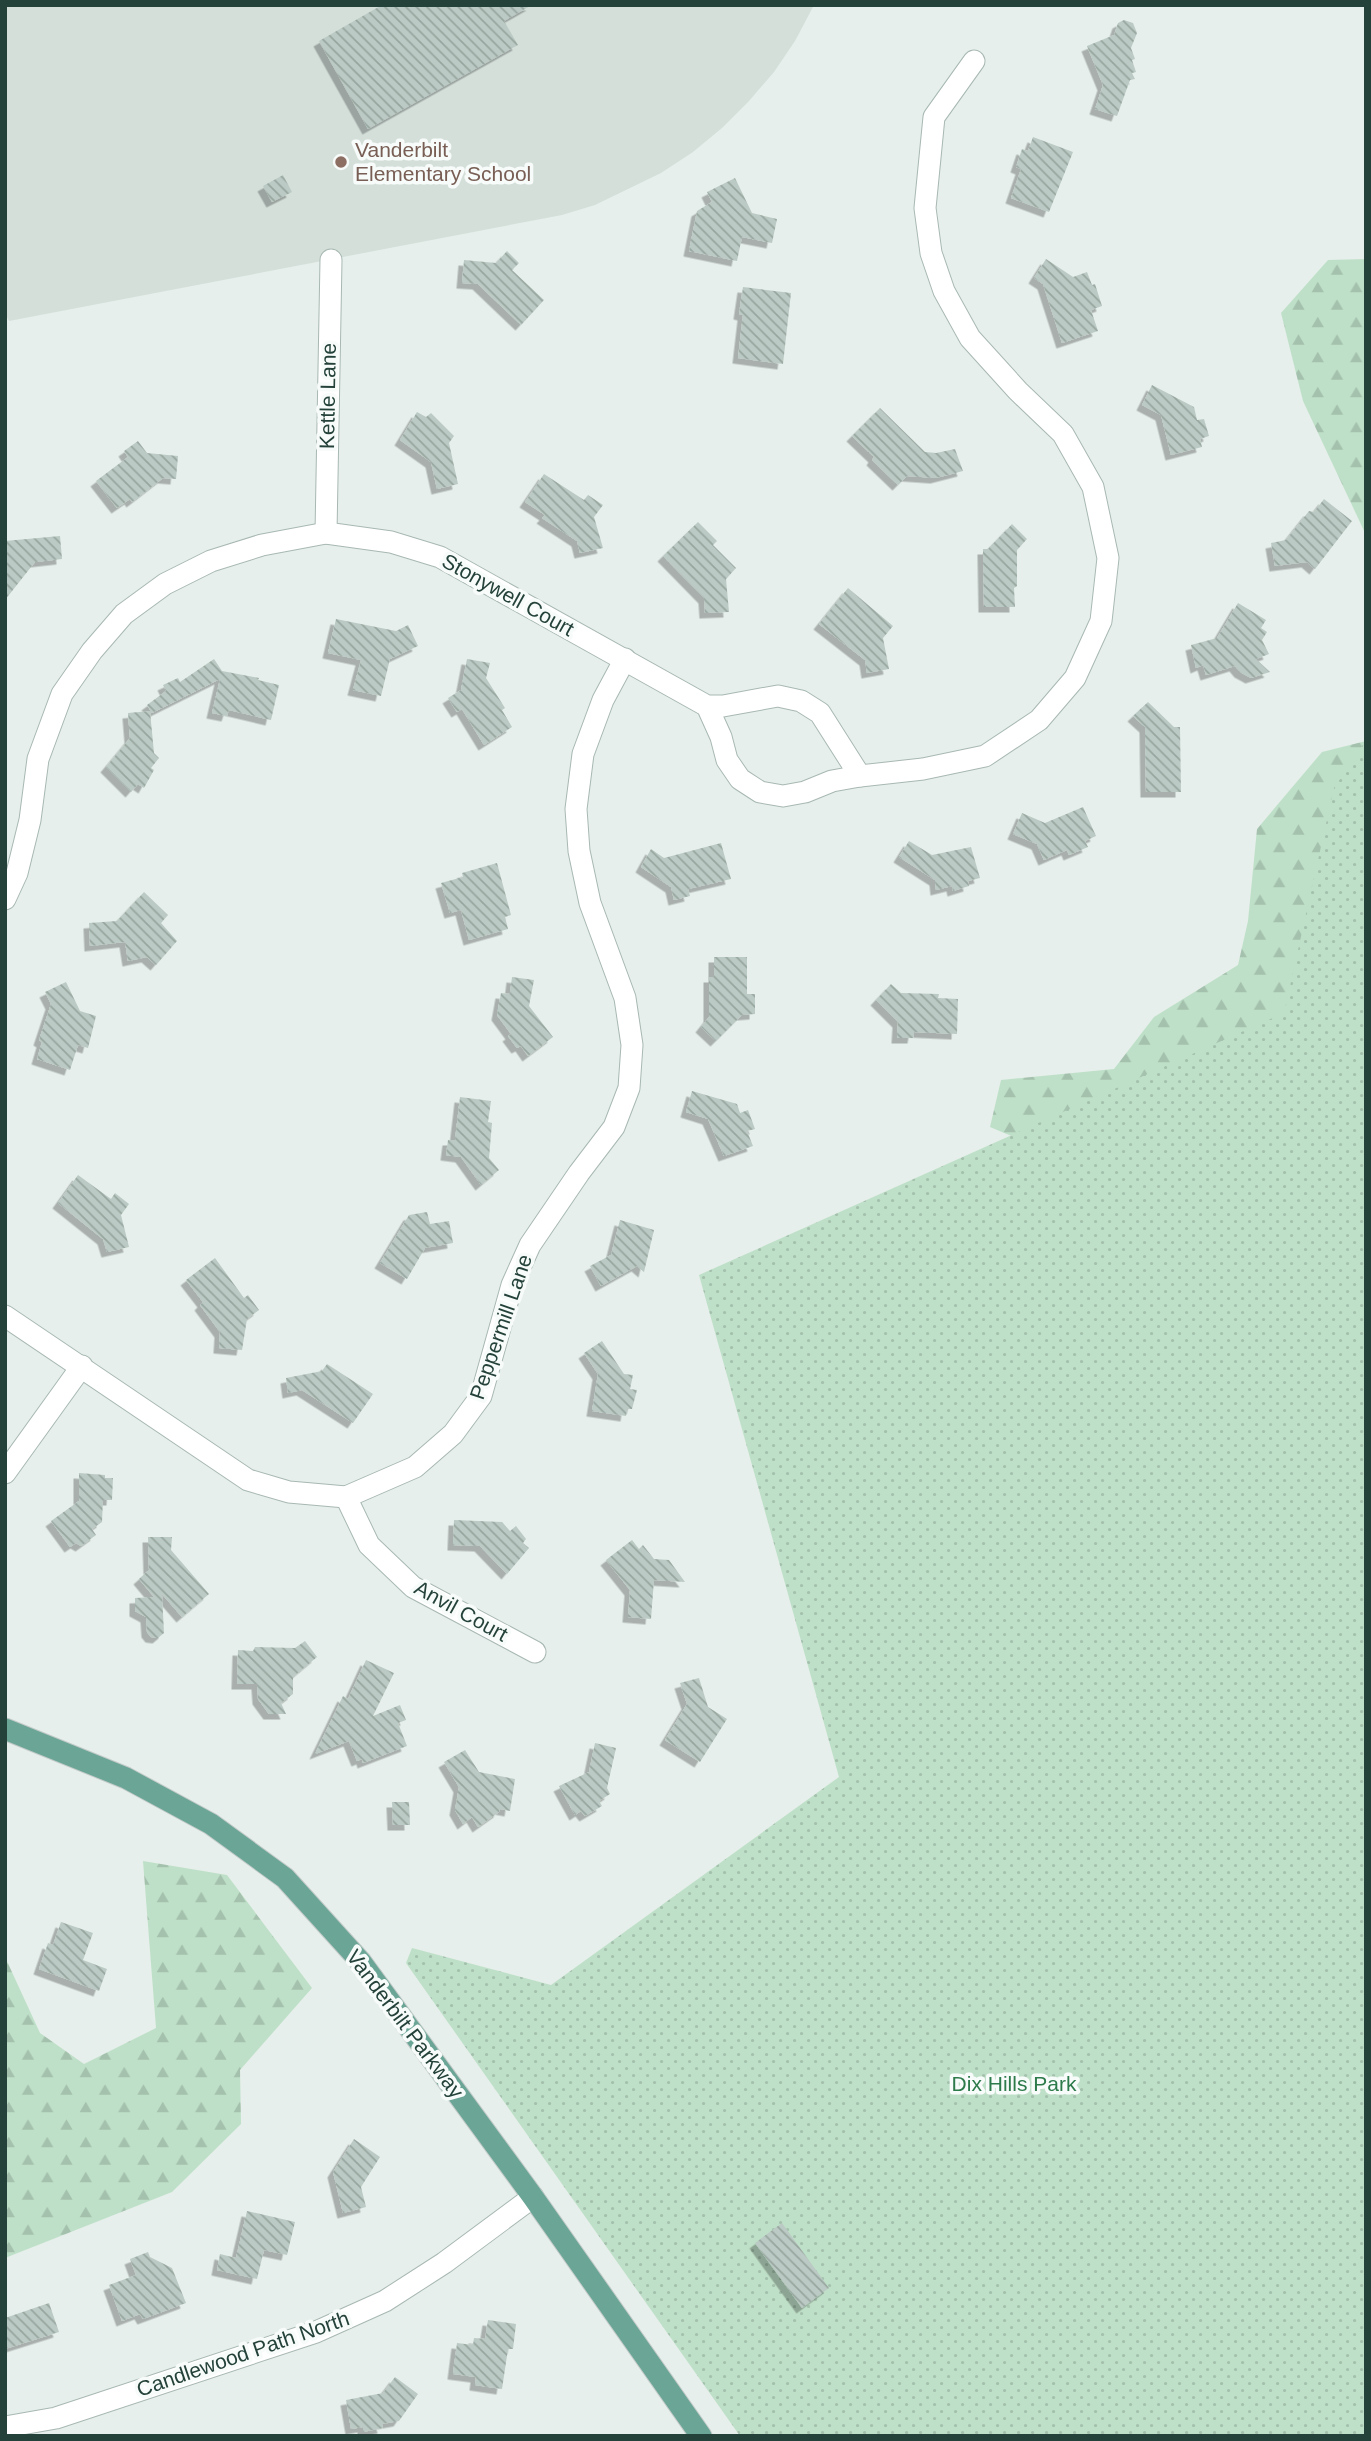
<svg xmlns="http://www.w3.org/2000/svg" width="1371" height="2441" font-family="Helvetica,sans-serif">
  <defs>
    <pattern id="forest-firs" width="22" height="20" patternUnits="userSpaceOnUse" patternTransform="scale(1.75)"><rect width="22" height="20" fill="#bfe0c8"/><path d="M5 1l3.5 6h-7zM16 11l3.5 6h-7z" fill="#a4c1ad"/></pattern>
    <pattern id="park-dots" width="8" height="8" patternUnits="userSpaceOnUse" patternTransform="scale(1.75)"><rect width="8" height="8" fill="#bfe0c8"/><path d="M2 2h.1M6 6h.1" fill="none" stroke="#a4c1ad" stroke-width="1.8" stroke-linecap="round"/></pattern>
    <pattern id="building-back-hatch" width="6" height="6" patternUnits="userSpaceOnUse" patternTransform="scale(1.75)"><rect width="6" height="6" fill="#bbcac4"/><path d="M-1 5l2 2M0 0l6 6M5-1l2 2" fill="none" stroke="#98a6a0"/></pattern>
    <filter id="shadow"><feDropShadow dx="-5.5" dy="5.5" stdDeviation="0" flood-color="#0004"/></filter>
  </defs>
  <rect width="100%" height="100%" fill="#e6efeb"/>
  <polygon fill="#d4dfda" points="5,5 814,5 795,41 774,72 749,101 722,128 693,152 661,173 595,205 562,215 9,321 5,313"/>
  <g fill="url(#forest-firs)">
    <polygon points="1366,259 1366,535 1303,401 1281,313 1328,260"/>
    <polygon points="1366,741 1366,1080 1047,1151 990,1127 1001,1080 1114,1069 1154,1017 1238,965 1248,921 1257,829 1322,752"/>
    <polygon points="143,1861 227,1875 312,1988 240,2070 241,2124 172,2192 5,2258 5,1957 40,2033 84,2064 156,2028"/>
  </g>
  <polygon fill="url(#park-dots)" points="1366,740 1366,2436 740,2436 406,1963 412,1948 551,1985 839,1777 699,1275 1284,1013 1334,788"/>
  <g fill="url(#building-back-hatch)" filter="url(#shadow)">
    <polygon points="382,5 532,5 504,21 518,45 368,129 319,41"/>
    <polygon points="1124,20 1133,23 1137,33 1131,48 1135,59 1132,60 1136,72 1132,73 1135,79 1130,80 1117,116 1095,109 1103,85 1087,46 1114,35 1118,23"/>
    <polygon points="1033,137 1073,152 1049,212 1011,198 1021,169 1016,167 1022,149 1028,151"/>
    <polygon points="283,175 292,192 272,202 263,186"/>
    <polygon points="735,178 752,213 777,219 772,243 742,237 737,261 689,251 697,211 712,202 707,192"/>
    <polygon points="507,251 519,263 512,270 544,300 521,325 478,284 462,283 464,260 496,263"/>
    <polygon points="1046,259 1073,277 1087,272 1092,285 1095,284 1102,306 1091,310 1098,331 1062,343 1043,284 1034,278"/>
    <polygon points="743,287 791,293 783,364 738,358 743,315 739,314"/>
    <polygon points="1152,385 1194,407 1197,420 1204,419 1209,436 1200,439 1202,447 1171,455 1161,415 1142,405"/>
    <polygon points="880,408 925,452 936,453 955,449 963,471 936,478 907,476 898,485 872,460 874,457 852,436"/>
    <polygon points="417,412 426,417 431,413 454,436 449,443 458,484 437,489 431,462 400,440"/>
    <polygon points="138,441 147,453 178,456 176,479 163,478 132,502 130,499 117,508 96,481 128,457 124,451"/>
    <polygon points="544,474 584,500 588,495 603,505 594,517 603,548 580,553 577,541 542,518 545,515 525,502"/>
    <polygon points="1324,499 1352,521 1315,569 1307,562 1275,566 1271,543 1286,540 1309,511 1314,512"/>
    <polygon points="698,522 717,541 713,545 736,568 726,579 729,612 705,613 704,598 663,556"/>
    <polygon points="1012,524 1027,539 1017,550 1017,586 1014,588 1015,607 984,607 983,549 988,549"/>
    <polygon points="60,536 62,559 35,562 5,600 5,541"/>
    <polygon points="848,588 893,626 883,638 889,669 867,673 865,660 819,624"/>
    <polygon points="1238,603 1266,620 1261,628 1267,632 1262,640 1269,654 1256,659 1270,672 1251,678 1240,672 1235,666 1206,675 1203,665 1196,668 1191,645 1217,638"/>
    <polygon points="336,619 396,631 408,625 418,646 390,659 381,696 353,690 361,660 328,653"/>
    <polygon points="214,659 222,671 259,678 258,680 279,685 271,720 229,710 227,716 212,713 220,679 152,713 147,705 166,691 163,685 178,678 180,682"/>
    <polygon points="467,659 490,663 486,678 505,708 502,710 512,727 484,745 462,709 457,712 448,698 461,690"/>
    <polygon points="1148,702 1174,727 1180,727 1181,792 1146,792 1145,727 1133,716"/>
    <polygon points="150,711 154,753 159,758 151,768 154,770 144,788 138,784 131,792 106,767 130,738 128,713"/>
    <polygon points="1083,807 1096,836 1085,841 1088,847 1069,855 1067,850 1044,860 1037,844 1013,834 1022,813 1045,823"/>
    <polygon points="909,841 932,855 971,847 980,878 968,881 969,886 953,891 952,886 936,890 935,880 899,857"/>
    <polygon points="721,843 731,879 688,889 690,896 674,900 671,887 641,867 651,849 664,858"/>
    <polygon points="497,863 511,915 505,917 508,929 469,940 461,910 450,913 441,883 463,877 462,873"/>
    <polygon points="144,892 168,915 161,923 177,941 156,965 147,957 128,961 125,942 90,946 89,923 117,921"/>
    <polygon points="714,957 747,957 747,994 755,994 755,1014 742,1015 716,1041 701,1027 709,1017 709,977 714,977"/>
    <polygon points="512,977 534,980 529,1006 553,1037 528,1056 521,1046 517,1048 508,1036 511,1034 497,1015 501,993 510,994"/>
    <polygon points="66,982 80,1011 96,1016 88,1048 78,1045 70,1070 37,1059 42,1042 39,1040 51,1004 45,992"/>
    <polygon points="891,984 901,993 939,994 938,998 958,999 957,1034 914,1032 913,1038 897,1038 898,1022 876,1000"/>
    <polygon points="692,1091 737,1104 740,1113 748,1110 755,1129 747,1131 753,1146 724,1156 708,1119 686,1112"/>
    <polygon points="460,1097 491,1101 488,1122 492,1123 489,1158 499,1170 481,1185 461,1157 446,1155 448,1140 455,1140"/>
    <polygon points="78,1175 111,1199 115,1193 129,1204 121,1215 129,1247 107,1252 103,1239 58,1203"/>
    <polygon points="427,1212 430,1224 449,1221 453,1243 425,1248 407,1279 380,1263 409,1215"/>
    <polygon points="620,1220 654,1230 644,1272 637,1266 601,1286 590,1266 611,1255"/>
    <polygon points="215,1258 244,1298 248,1295 259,1310 247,1319 242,1350 219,1348 220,1332 200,1305 203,1302 186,1280"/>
    <polygon points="602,1341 624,1374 633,1375 630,1389 637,1390 632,1409 627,1409 626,1416 592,1411 598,1374 584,1353"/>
    <polygon points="327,1364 373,1394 353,1423 302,1390 288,1393 286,1378 322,1371"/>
    <polygon points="79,1473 105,1475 105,1478 113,1478 112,1500 103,1500 102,1522 92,1529 96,1535 81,1546 76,1543 70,1547 51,1521 79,1501"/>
    <polygon points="454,1520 502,1522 510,1531 516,1526 526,1539 523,1543 529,1548 507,1574 480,1546 453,1545"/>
    <polygon points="148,1537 172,1537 171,1550 209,1594 182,1617 162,1594 164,1633 158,1638 151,1637 147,1632 146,1617 135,1611 135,1598 154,1597 139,1579 149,1570"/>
    <polygon points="632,1540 639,1549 643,1545 654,1559 669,1560 685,1582 654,1580 651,1619 628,1617 630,1590 606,1560"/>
    <polygon points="305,1641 317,1657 293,1677 293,1694 281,1703 286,1714 269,1714 258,1699 257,1684 237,1684 238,1650 253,1651 255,1647 295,1648"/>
    <polygon points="366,1660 394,1673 373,1716 400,1705 406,1720 398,1723 407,1746 363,1763 362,1759 357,1761 349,1741 315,1754 343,1696 348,1699"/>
    <polygon points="699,1678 708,1707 727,1719 700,1762 665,1740 687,1704 680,1683"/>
    <polygon points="595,1743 616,1748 607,1788 610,1794 599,1801 602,1806 585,1816 581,1811 575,1815 559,1786 589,1772"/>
    <polygon points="465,1750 479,1772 515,1779 510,1811 500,1809 499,1812 478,1827 472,1817 463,1824 455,1810 459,1787 444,1762"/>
    <polygon points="392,1802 409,1802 410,1825 393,1825"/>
    <polygon points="61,1922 93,1933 83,1960 107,1969 99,1991 39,1969 48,1943 53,1945"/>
    <polygon points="354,2139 380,2157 361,2187 366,2207 343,2213 333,2172"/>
    <polygon points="247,2211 295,2222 287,2255 264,2250 257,2279 217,2270 220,2254 236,2258"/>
    <polygon points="782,2223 829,2288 802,2308 755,2243"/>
    <polygon points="148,2252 150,2257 172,2268 186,2303 143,2319 140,2314 122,2321 109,2285 136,2275 130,2259"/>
    <polygon points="49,2303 59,2332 5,2349 5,2318"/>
    <polygon points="488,2320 516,2324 513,2349 508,2349 502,2389 475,2385 476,2377 453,2374 457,2343 473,2345 474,2338 485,2339"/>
    <polygon points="395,2377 418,2394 399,2421 382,2424 383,2428 363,2432 363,2427 351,2429 346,2400 383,2393"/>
  </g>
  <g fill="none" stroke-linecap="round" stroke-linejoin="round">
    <g stroke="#a8b8b2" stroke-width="23">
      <g id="minor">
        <polyline points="326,533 331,260"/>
        <polyline points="860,776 923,769 985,756 1039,720 1075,678 1101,621 1108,558 1093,487 1063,434 1018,391 970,338 944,291 931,253 925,208 934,117 974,61"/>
        <polyline points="5,899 17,873 30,820 38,759 62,694 92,651 124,614 165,584 211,561 262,545 326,533 391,542 440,557 707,706 723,706 778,696 801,701 820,713 860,776 832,781 805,792 783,796 760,792 740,779 727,760 721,737 707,706"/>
        <polyline points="5,1316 248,1480 289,1492 346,1497 415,1467 453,1434 481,1396 512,1285 530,1245 579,1173 614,1127 629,1088 632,1045 625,998 590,903 579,851 576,809 583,754 603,700 625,659"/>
        <polyline points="5,1473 82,1366"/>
        <polyline points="346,1497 369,1545 413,1587 535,1652"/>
        <polyline points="5,2427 56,2418 316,2332 385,2301 444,2263 533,2197"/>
      </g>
    </g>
    <g stroke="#c2cac8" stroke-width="23">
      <polyline id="major" points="5,1729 126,1778 211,1824 285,1878 361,1962 533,2197 701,2436"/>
    </g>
    <use href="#minor" stroke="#fff" stroke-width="21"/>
    <use href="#major" stroke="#6aa596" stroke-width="21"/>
  </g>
  <circle fill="#8d6e63" stroke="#f7fbf9" stroke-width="2.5" cx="341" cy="162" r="7"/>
  <g text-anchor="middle" stroke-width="7" stroke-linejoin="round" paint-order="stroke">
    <g font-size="21" fill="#785e54" stroke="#f7fbf9" text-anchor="start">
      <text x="355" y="157">Vanderbilt<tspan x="355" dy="24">Elementary School</tspan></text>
    </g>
    <g font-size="21" fill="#24423a" stroke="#f7fbf9">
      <text transform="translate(328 396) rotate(-89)" y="7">Kettle Lane</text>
      <text transform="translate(508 595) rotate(29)" y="7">Stonywell Court</text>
      <text transform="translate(501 1327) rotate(-71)" y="7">Peppermill Lane</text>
      <text transform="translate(461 1611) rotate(29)" y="7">Anvil Court</text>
      <text transform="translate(405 2024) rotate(53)" y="7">Vanderbilt Parkway</text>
      <text transform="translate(243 2354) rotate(-19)" y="7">Candlewood Path North</text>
    </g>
    <g font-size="21" fill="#2d7a4b" stroke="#f7fbf9">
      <text x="1014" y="2091">Dix Hills Park</text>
    </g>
  </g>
  <rect width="1371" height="2441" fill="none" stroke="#24423a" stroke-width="14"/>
</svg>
